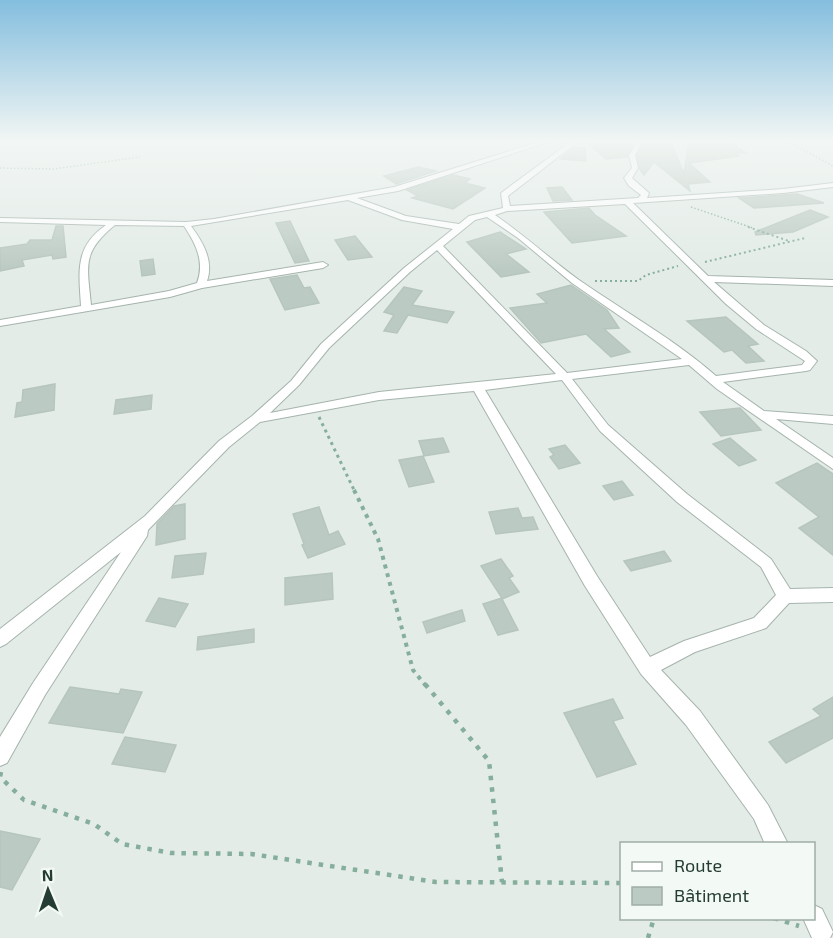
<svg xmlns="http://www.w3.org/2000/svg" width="833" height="938" font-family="'Exo 2',sans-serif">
  <rect width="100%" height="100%" fill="#e3ece7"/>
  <g fill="#bbcac2" stroke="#b6c5bd" stroke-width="1.5">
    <polygon points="596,140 631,140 632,147 627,157 606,159 587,142"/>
    <polygon points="641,140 670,140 684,174 689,140 726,140 746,153 735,153 739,156 689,163 710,182 688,184 690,191 654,162 644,175 640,170 637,155 642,148"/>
    <polygon points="574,147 585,148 586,161 560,159"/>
    <polygon points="418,167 436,171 396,184 384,176"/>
    <polygon points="453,175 470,179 465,183 485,188 453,209 412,198 418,196 407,190"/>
    <polygon points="562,187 572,200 553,201 547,188"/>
    <polygon points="797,194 824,203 754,208 739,198"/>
    <polygon points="589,208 595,215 626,236 572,243 544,212"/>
    <polygon points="810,210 828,217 793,232 756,235 755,232"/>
    <polygon points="290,221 309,261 295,263 276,223"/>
    <polygon points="56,226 63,226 66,257 53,259 52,255 22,260 24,266 0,271 0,248 27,244 30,240 52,240"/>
    <polygon points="500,232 526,249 506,254 529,272 501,277 467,242"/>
    <polygon points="355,236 372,257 348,260 335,240"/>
    <polygon points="153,259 155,274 142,276 140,261"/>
    <polygon points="297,275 304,288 310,287 319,303 285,310 270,279"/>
    <polygon points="571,285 607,310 619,328 604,329 630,352 611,357 586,334 541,343 510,308 547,303 537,294"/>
    <polygon points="404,287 422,291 412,305 454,312 447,323 408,315 397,333 384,331 394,315 384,312"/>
    <polygon points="726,317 758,344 748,346 764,361 746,363 732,350 724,352 687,321"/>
    <polygon points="55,384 54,410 15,417 17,403 22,402 23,390"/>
    <polygon points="152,395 151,409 114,414 116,400"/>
    <polygon points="740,408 761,430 721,436 700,412"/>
    <polygon points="443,438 449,452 424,456 419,441"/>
    <polygon points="730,438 756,460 739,466 713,444"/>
    <polygon points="565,445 580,463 559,469 550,457 554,455 549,449"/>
    <polygon points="423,456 434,482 409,487 399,460"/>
    <polygon points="817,463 833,474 833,555 799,528 819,517 776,483"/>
    <polygon points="622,481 633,495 614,500 603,486"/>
    <polygon points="185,504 185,539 156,545 157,524 174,506"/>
    <polygon points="319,507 329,535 338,531 345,544 308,558 302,545 304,544 293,514"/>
    <polygon points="518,508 522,518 533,517 538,529 496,534 489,512"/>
    <polygon points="664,551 671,561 631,571 624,561"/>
    <polygon points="206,553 203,574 172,578 175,556"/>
    <polygon points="501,559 513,576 509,578 519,592 502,599 518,630 498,635 483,604 502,598 481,566"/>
    <polygon points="332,573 333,599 285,605 285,578"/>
    <polygon points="159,598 188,604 175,627 146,621"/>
    <polygon points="462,610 465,621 427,633 423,622"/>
    <polygon points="254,629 254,642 197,650 198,637"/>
    <polygon points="70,687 119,694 121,689 142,692 123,733 49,723"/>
    <polygon points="833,697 833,738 786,763 769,742 821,716 813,709"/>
    <polygon points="613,699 623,718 613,721 636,764 597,777 564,713"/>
    <polygon points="125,737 176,745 165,772 112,764"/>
    <polygon points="0,831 40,839 12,890 0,887"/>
  </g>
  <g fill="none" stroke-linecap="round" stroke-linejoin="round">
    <g stroke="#a6b4ad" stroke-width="2">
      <g id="street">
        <path d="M545,140h9l-156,51 -41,7 49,18 53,8 10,-8 34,-8 -2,-15 72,-53h7l-72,56 2,10 128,-8 3,-3 -12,-9 -5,-8 8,-10 -3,-13 5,-8 -1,-7h6l1,7 -5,8 3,13 -6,10 17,15 -2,5 136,-9 50,-6v4l-50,6 -150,10 75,73 125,4v6l-119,-4 50,43 42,26 11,10 -7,9 -4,1 -83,11 41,29 69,5v8l-57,-5 57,39v11l-116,-80 -28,-24 -117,14 36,46 79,69 84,65 19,30 43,-1v14l-44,1 -23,25 -71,24 -34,18 39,41 68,94 20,39h-23l-11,-25 -68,-94 -45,-51 -56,-88 -111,-195 -95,9 -119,22 -31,25 -81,83 -1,6 -102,159 -38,68 -7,3v-29l33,-54 88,-131 -115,92 -6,3v-18l145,-113 74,-75 33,-25 39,-35 30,-37 83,-76 49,-39 -51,-9 -54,-20 -157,26c12,16 23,35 16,55l116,-19 5,3 -5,3 -121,20 -32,9 -170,29v-6l81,-14c-2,-34 -7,-59 25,-81l-106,-3v-4l186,4 28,-3 180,-32zM625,204l101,100 30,25 49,32 -3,4 -86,11c-42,-37 -91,-64 -137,-96 -29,-21 -55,-45 -84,-65l12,-4zM487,217l31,21 54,45 110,76 -115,14 -124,-127 32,-26zM115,225l69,1c12,18 21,36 13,57l-28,8 -78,14c-4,-41 -9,-53 24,-80zM437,250l119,124 -177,18 -109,21 29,-28 30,-37 81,-76zM562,380l38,51 77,71 84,65 15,28 -22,23 -70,23 -34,16 -53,-81 -112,-186z"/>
        <polygon points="814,905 822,909 833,932 830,938 812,938 803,918 814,918"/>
      </g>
    </g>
    <g stroke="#85ae9c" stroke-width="1.5" stroke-dasharray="1.5 2" stroke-linecap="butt">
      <polyline points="785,140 833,166"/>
      <polyline points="0,168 53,169 140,157"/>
      <polyline points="691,207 753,228"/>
    </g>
    <g stroke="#85ae9c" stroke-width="2" stroke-dasharray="2 3" stroke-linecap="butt">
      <polyline points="748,227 789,241"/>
      <polyline points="705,262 805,238"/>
      <polyline points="595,281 638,281 646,275 678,266"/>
    </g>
    <polyline stroke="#85ae9c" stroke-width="3" stroke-dasharray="3 4" stroke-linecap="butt" points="319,417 355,492"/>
    <polyline stroke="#85ae9c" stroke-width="4" stroke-dasharray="4 5" stroke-linecap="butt" points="354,490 378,539 413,670 426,686"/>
    <g stroke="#85ae9c" stroke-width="4.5" stroke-dasharray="4.5 7" stroke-linecap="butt">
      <polyline points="425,684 489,761 502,882"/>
      <polyline points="1,772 0,777 24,800 94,824 122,844 171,853 251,854 436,882 622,883"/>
      <polyline points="774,918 799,926"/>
      <polyline points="648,938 654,918"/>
    </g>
    <use href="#street" fill="#fff" fill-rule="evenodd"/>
  </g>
  <linearGradient id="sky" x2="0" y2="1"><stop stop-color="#84bede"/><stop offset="0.52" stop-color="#f2f6f4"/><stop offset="1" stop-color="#f2f6f4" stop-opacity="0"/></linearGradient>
  <rect width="833" height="271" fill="url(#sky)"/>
  <rect x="620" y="842" width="195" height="78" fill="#f3f9f5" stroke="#a0ada7" stroke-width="1.5"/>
  <rect x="632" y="862" width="30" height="9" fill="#ffffff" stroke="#a0ada7" stroke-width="1.5"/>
  <text x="674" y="872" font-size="18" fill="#243c33">Route</text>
  <rect x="632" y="887" width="30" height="18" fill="#bbcac2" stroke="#a0ada7" stroke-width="1.5"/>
  <text x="674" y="902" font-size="18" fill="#243c33">Bâtiment</text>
  <g transform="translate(48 890) rotate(358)" stroke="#f3f9f5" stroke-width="4.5" paint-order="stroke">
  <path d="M0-4.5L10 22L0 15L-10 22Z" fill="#243c33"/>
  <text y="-9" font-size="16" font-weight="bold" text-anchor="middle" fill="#243c33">N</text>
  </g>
</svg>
